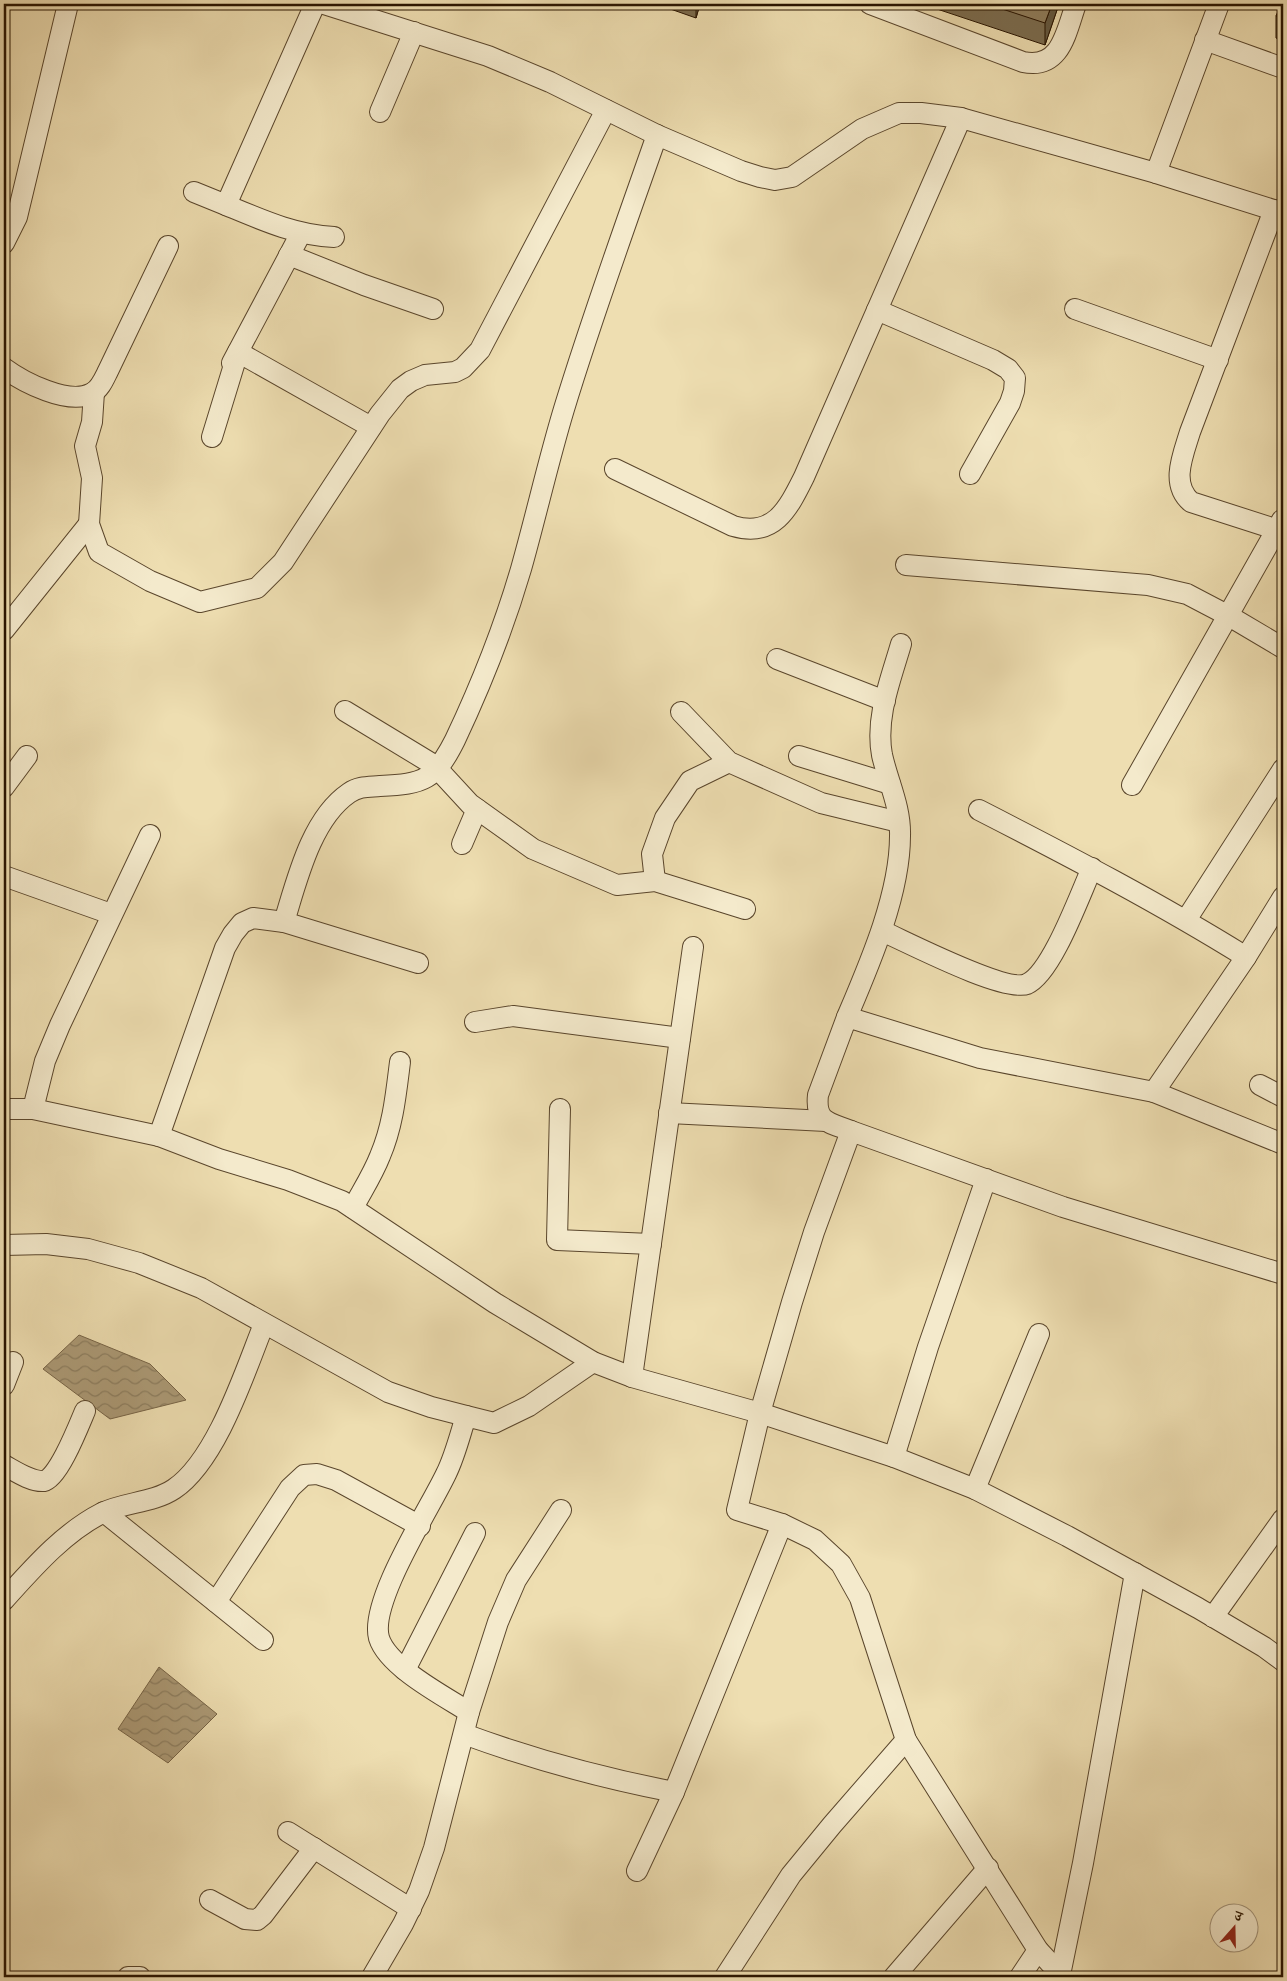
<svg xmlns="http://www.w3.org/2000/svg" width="1287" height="1981" font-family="'EB Garamond','Noto Serif Devanagari',serif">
  <defs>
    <pattern id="water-waves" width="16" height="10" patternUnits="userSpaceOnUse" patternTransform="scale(1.25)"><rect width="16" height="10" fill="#ab9975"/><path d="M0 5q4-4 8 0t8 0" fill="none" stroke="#8b7c5e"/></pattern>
  </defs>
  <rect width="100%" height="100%" fill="#eedeb1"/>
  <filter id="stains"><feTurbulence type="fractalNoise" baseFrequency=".004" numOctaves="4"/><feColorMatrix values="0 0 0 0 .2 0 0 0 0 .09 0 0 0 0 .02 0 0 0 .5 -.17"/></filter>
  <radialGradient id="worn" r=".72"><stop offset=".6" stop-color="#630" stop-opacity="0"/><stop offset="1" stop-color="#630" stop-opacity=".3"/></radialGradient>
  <g fill="url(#water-waves)" stroke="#776446">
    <polygon points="79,1335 150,1364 186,1400 110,1419 43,1369"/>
    <polygon points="159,1667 217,1714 168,1763 118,1729"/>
  </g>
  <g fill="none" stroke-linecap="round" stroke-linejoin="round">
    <g stroke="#5a462c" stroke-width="22">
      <g id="minor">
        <polyline points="324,4 488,56 550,82 657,135 741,171 760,177 775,180 792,177 862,129 899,113 921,113 961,118"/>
        <path d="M870,4l153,58c38,8 43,-30 53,-58"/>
        <polyline points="1205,40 1283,68"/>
        <polyline points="380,112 414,32"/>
        <polyline points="1156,173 1219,4"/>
        <polyline points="194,192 226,205 315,4"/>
        <path d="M226,205c36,15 69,30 108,32"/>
        <path d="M1274,210l-84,222c-7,23 -20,52 1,70l84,27"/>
        <polyline points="4,243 17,217 68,4"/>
        <polyline points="289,255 364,285 433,309"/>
        <polyline points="1075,309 1218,360"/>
        <polyline points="877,310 993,360 1008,369 1015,378 1014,391 1010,403 970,474"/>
        <polyline points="232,363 301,233"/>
        <path d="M4,368c19,14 65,38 88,25 8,-4 12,-14 16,-22l60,-125"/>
        <polyline points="94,392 92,422 85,446 92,478 89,524 99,552 150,581 200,602 257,588 283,562 380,414 400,389 411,381 425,375 455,372 463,368 480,350 606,110"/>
        <polyline points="212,437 238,352 371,427"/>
        <path d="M615,469l118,57c41,12 55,-17 71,-49l157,-359 195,55 127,40"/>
        <polyline points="906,565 1148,585 1187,594 1229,616 1283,648"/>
        <polyline points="4,630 89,524"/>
        <polyline points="777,659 885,701"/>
        <polyline points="345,711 434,765 470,804 533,849 617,885 655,881 745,909"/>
        <polyline points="681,712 729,762 821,803 899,822"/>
        <polyline points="799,756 890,784"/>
        <polyline points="1132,785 1282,520"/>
        <polyline points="4,787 27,756"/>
        <path d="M979,810c90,46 180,93 267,147"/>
        <polyline points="462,844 477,809"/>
        <polyline points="4,876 111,914"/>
        <polyline points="655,881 652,854 665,818 690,781 729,762"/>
        <polyline points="1186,920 1283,769"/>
        <path d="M284,922c13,-42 27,-103 65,-129 10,-7 20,-6 31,-7 44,-2 55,-6 75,-46 26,-55 49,-113 66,-171 15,-53 27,-107 43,-160 28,-92 61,-183 93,-274"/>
        <path d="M882,931c25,11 123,62 145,53 25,-11 53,-90 65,-116"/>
        <path d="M847,1017c23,-54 53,-123 53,-181 1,-29 -12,-54 -18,-81 -7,-38 9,-76 19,-111"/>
        <polyline points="475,1022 513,1016 680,1038"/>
        <polyline points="1260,1085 1283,1097"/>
        <polyline points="1154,1092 1283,1144"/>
        <polyline points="4,1109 33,1109 159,1136 219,1159 288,1180 342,1201 495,1303 593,1362 632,1377 760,1413 894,1457 975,1489 1067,1536 1198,1608 1264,1647 1283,1661"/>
        <polyline points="33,1109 45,1061 60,1025 150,835"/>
        <polyline points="560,1109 557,1240 651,1244"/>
        <polyline points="669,1113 826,1121"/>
        <path d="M851,1131c-22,-9 -36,-8 -33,-36l29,-78 133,41 174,34 92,-135 37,-60"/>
        <polyline points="159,1136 225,948 233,934 242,923 253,918 284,922 418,963"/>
        <path d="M353,1208c9,-17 20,-34 27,-52 13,-30 16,-62 20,-94"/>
        <polyline points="4,1245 46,1244 88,1249 139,1263 201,1288 388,1392 431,1407 466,1416"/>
        <polyline points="632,1377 693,947"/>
        <polyline points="4,1385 13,1362"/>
        <polyline points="894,1457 928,1347 986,1179"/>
        <path d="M4,1465c11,6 27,17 40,16 14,-2 35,-56 41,-70"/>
        <polyline points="975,1489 1039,1334"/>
        <polyline points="104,1512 263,1640"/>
        <path d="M4,1600c29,-32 59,-67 98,-87 23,-11 51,-10 72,-24 43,-29 71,-118 90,-165"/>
        <polyline points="216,1602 290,1488 304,1475 317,1474 336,1480 420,1526"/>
        <polyline points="1213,1617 1283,1519"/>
        <polyline points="405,1670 475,1533"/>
        <path d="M469,1712c-25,-16 -81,-45 -90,-74 -10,-36 50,-128 67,-164 9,-18 14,-39 20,-58l28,7 35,-17 64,-44"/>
        <path d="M464,1734c68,25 138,44 210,58"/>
        <polyline points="288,1832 411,1909"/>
        <polyline points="637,1871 674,1792 782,1524"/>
        <polyline points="210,1900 245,1919 257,1920 263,1915 314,1848"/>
        <polyline points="1060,1975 1083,1863 1135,1573"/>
        <polyline points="128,1977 140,1977"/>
        <polyline points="372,1977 403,1924 419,1891 434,1848 469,1712 498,1622 516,1580 561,1510"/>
        <polyline points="725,1977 791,1875 832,1825 906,1740"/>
        <polyline points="894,1977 988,1868"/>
        <polyline points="1020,1977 1038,1950"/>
        <polyline points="1063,1977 1038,1950 906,1740 860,1598 841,1564 815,1540 782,1524 737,1510 760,1413 792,1302 814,1232 851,1131 1063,1207 1283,1274"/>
      </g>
    </g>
    <use href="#minor" stroke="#f4eacc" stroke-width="20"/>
  </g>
  <g fill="#7b6c4f" stroke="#291400">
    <polygon points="659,4 700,4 696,18 659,5"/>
    <polygon points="934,4 1059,4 1045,45 934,8"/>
    <polygon points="1190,4 1203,4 1201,8"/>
    <polygon points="1283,4 1283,41 1276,38 1276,16"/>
  </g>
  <g fill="#645840" stroke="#291400">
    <polygon points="696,4 700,4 696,18"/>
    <polygon points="1052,4 1059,4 1045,45 1045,23"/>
  </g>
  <g fill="#8f7d5c" stroke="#291400">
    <polygon points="987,4 1052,4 1045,23"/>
    <polygon points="1281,4 1283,4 1283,19 1276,16"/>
  </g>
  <rect width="1287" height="1981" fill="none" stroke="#eedeb1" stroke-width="20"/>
  <rect x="5" y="5" width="1277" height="1971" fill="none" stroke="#291400" stroke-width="2.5"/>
  <rect x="10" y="10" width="1267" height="1961" fill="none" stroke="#291400"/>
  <g transform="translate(1234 1928) rotate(20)"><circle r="24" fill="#f4eacc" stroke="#a3947a"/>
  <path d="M0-4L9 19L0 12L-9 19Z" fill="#8f2418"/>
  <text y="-8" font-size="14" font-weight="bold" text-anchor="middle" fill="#291400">उ</text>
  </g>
  <rect width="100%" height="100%" filter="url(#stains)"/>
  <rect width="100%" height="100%" fill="url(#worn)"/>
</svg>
